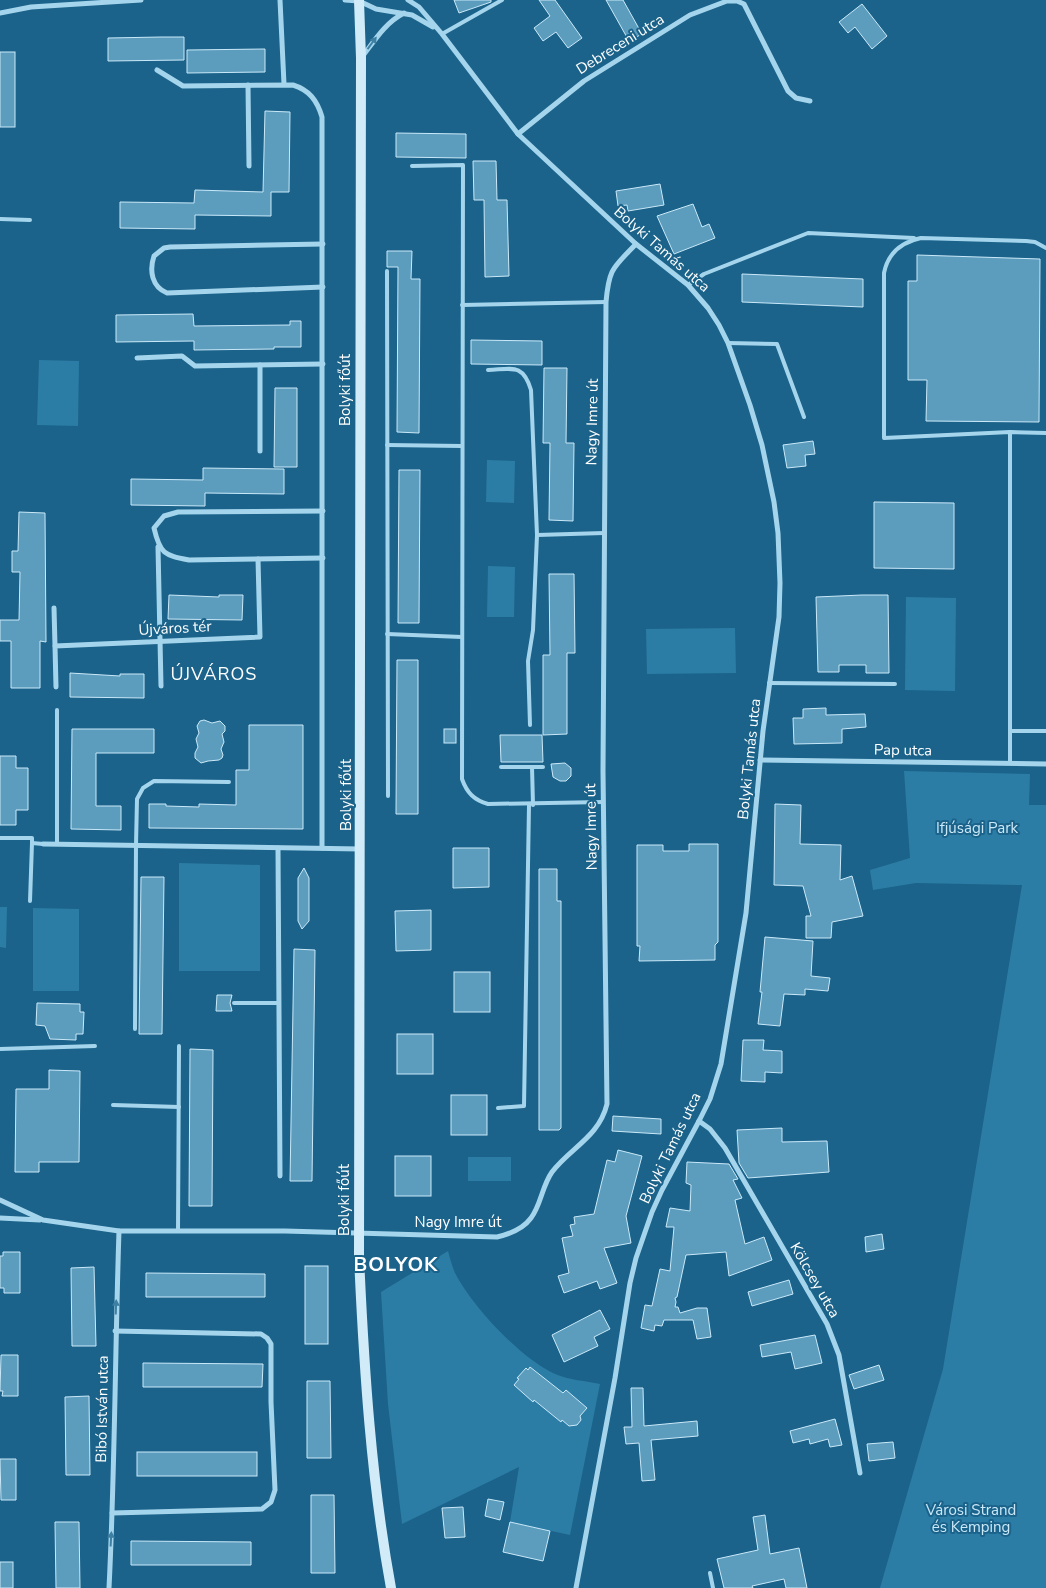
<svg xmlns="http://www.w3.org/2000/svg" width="1046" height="1588" font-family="'Nunito Sans',sans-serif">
  <rect width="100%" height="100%" fill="#1b638a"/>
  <g fill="#2b7da6">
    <polygon points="39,360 79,361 78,426 37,425"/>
    <polygon points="487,460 515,461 514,503 486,502"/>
    <polygon points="488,566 515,567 514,617 487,617"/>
    <polygon points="906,597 956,598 955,691 905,690"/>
    <polygon points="735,628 736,673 647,674 646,629"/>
    <polygon points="904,771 1030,774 1029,805 1046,805 1046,1588 880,1588 943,1369 1022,885 916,883 873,890 870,870 910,858"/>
    <polygon points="179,863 260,865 260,971 179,971"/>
    <polygon points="0,907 7,907 6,948 0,947"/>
    <polygon points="33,908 79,909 79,991 33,991"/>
    <rect x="468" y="1157" width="43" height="24"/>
    <path d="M448,1251c2,7 4,15 7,22 17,33 66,86 100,101 14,6 31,7 45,10l-30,151 -60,-13 9,-55 -117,57 -14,-120 -7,-112z"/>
  </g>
  <g fill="#5c9cbd" stroke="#cae9f9">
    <polygon points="454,0 491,0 491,2 459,13"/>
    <polygon points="539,0 555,0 582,38 568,48 556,32 543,41 534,28 550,16"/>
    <polygon points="606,0 623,0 642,34 629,41"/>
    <polygon points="862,4 887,36 872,49 855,27 848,33 839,22"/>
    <polygon points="161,37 184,37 184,60 108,61 108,38"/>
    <polygon points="265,49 265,72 187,73 187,50"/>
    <rect x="0" y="52" width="15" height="75"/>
    <polygon points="265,111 290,112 289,192 271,192 271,216 195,215 195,229 120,228 120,202 194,203 195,190 263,192"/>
    <polygon points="396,133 466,134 466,158 396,157"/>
    <polygon points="473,161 496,161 497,200 507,200 509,276 485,277 484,200 474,200"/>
    <polygon points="660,184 664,205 628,211 627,205 618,206 616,191"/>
    <polygon points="693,204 702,227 709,224 715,238 674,254 657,216"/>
    <polygon points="387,251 412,251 411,279 420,279 419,433 397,432 398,267 387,267"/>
    <polygon points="917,255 1040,259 1039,422 926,421 927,380 908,380 908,281 917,281"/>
    <polygon points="742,274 863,279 863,307 742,302"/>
    <polygon points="193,314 194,326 290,325 290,321 301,321 301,347 274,347 274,349 194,350 194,341 116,342 116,315"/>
    <polygon points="471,340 542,341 542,365 471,364"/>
    <polygon points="544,368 567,368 566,443 574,443 573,521 549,520 550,443 543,443"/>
    <polygon points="275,388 297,388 297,467 274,467"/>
    <polygon points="813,441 815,454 805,455 806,466 787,468 783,445"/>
    <polygon points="203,468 284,469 284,494 205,493 205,506 131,505 131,479 203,480"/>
    <polygon points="399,470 420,470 419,623 398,623"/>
    <polygon points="874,502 954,503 954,569 874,568"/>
    <polygon points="19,512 45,513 46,642 40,641 40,688 11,688 11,641 0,641 0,620 19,620 20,572 12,572 12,551 18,551"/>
    <polygon points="549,574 574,574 575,653 567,653 567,734 543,735 543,655 550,655"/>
    <polygon points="169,595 219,597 219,595 243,595 242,620 168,619"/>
    <polygon points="862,595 888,595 889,673 866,673 866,665 839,665 839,672 818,672 816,597"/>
    <polygon points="397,660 418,660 418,814 396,814"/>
    <polygon points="70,673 120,676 120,674 144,674 144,698 70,697"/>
    <polygon points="826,708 826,715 865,714 866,727 842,729 842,743 794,744 793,718 803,718 803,709"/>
    <polygon points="204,720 212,723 220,721 225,726 225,731 222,734 224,742 221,749 223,755 222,758 219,760 208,761 201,763 195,758 195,753 198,747 196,739 199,733 197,726 200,721"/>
    <polygon points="249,725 303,725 303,829 149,828 149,804 166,804 166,806 199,807 199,804 236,805 236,770 249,770"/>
    <polygon points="72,729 154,729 154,753 96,753 96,806 121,806 121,830 71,829"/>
    <rect x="444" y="729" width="12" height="14"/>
    <polygon points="500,735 542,735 543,762 501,762"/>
    <polygon points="0,756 16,756 16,768 28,768 28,810 16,810 16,825 0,825"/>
    <polygon points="565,763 571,768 571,776 566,781 560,781 553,777 551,764"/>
    <polygon points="775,804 801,805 800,844 841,845 840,880 852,876 863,916 832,922 831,938 806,938 806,916 811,916 803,886 774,885"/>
    <polygon points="689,844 718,844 718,942 715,945 715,960 639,961 640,946 637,946 637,845 663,845 663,851 689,851"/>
    <polygon points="453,848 489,848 489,887 453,888"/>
    <polygon points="304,868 309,878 309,921 302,929 298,921 298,878"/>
    <polygon points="539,869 557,869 557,901 561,901 561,1128 559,1130 539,1130"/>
    <polygon points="141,877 164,877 162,1034 139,1034"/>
    <polygon points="431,910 431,950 396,951 395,911"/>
    <polygon points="765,937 813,941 811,976 830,978 828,991 805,989 805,995 784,994 780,1026 758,1024 762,992 760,992"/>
    <polygon points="294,949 315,950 312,1181 290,1181"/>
    <rect x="454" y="972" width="36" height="40"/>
    <polygon points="217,995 232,995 230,1003 232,1011 216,1011"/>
    <polygon points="37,1003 80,1004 80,1012 84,1012 83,1034 76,1034 76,1040 50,1039 45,1026 36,1025"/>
    <rect x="397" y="1034" width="36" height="40"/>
    <polygon points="743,1040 764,1040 763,1050 782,1051 782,1073 765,1072 765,1082 741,1081"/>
    <polygon points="190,1049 213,1050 212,1206 189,1206"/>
    <polygon points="49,1070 80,1071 79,1162 39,1162 39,1172 15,1172 16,1089 49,1089"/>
    <rect x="451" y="1095" width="36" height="40"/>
    <polygon points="613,1116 661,1119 661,1134 612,1131"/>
    <polygon points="782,1128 782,1142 827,1141 829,1172 748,1178 739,1163 737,1130"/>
    <polygon points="618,1150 642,1156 626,1216 631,1243 604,1248 617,1283 600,1289 597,1281 564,1293 558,1276 569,1273 562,1238 573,1236 570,1225 575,1224 574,1217 594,1214 607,1160 615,1162"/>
    <rect x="395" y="1156" width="36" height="40"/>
    <polygon points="687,1162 729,1164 738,1179 733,1180 742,1198 735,1200 745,1244 764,1237 772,1260 729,1276 726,1252 686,1255 677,1297 675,1298 676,1302 675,1307 678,1307 680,1313 697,1308 707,1308 711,1337 697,1339 693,1320 664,1320 662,1326 655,1325 654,1331 641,1328 645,1305 652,1306 660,1269 670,1271 674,1227 666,1227 670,1208 690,1211 691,1185 686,1183"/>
    <polygon points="882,1234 884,1249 866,1252 865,1237"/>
    <polygon points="3,1252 20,1252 20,1293 4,1293 4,1288 0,1288 0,1256 3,1256"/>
    <rect x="305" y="1266" width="23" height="78"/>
    <polygon points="94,1267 96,1346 72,1346 71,1268"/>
    <polygon points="146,1273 265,1274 265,1297 146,1297"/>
    <polygon points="789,1280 793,1294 752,1306 748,1292"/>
    <polygon points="600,1310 610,1329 594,1337 598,1346 564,1362 552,1335"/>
    <polygon points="815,1335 822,1363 795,1369 791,1352 762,1357 760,1345"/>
    <polygon points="1,1355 18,1355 18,1396 2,1396 3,1391 0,1391"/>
    <polygon points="143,1363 263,1364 262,1387 143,1387"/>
    <polygon points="879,1365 884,1380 854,1389 849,1375"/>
    <polygon points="530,1367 563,1393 566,1390 587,1408 580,1416 581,1420 577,1425 569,1426 562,1420 561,1422 534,1400 533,1402 514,1385 519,1379 517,1378 526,1368 528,1370"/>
    <polygon points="307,1381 330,1381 331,1458 307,1458"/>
    <polygon points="631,1388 643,1388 644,1426 697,1421 698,1436 651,1440 655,1480 642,1481 639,1443 626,1444 624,1427 632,1427"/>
    <polygon points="89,1396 90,1475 66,1475 65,1397"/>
    <polygon points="835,1419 842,1445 830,1447 828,1439 810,1444 809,1439 793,1443 790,1431"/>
    <polygon points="893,1442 895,1458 869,1461 867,1444"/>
    <rect x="137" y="1452" width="120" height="24"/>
    <polygon points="0,1459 16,1459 16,1500 1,1500"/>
    <polygon points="311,1495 334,1495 335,1573 311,1573"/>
    <polygon points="488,1499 504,1502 500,1520 485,1516"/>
    <polygon points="463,1507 465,1537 445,1538 442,1508"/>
    <polygon points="765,1515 770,1554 799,1548 807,1588 786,1588 784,1579 752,1586 753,1588 724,1588 717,1559 758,1550 753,1517"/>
    <polygon points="55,1522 79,1522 80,1588 56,1588"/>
    <polygon points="510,1522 550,1531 543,1561 503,1552"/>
    <polygon points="131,1541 251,1542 251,1565 131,1565"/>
    <rect x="0" y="1562" width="13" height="26"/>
  </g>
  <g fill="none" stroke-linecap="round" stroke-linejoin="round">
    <g stroke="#a5d5ed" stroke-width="4">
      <polyline points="442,34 502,0"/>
      <path d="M412,166l51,-1 -1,614c5,14 12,21 26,25l115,-2"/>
      <polyline points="0,219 30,220"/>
      <path d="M1046,248l-11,-6 -9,-1 -105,-3c-19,4 -33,15 -37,35v165l126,-6 36,1"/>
      <polyline points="387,271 388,796"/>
      <polyline points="688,285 704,274 808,233 914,238"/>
      <polyline points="462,305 606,302"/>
      <polyline points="728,343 777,344 804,417"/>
      <path d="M488,370c24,-1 35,-7 43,20l6,145 -4,95 -5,31 2,64"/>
      <polyline points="387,445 462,446"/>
      <polyline points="537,535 604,533"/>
      <polyline points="387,634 462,637"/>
      <polyline points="769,683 895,684"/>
      <polyline points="1010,731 1046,731"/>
      <polyline points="1010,763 1010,432"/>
      <polyline points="501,767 543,767"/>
      <polyline points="532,767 533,805"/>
      <polyline points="0,838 32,838 32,843 43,844"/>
      <polyline points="57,844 57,710"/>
      <polyline points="30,901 32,843"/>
      <polyline points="234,1003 279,1003"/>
      <polyline points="135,1029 136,845 137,799 143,788 154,781 229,782"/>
      <polyline points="0,1049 95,1046"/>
      <polyline points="113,1105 179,1107"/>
      <polyline points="498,1108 524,1106 529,805"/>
      <polyline points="178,1231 179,1046"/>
      <polyline points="710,1573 713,1588"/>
    </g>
    <g stroke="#a5d5ed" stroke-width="5">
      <polyline points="280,0 284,84"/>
      <polyline points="345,0 359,1 376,9 412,15 433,27"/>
      <polyline points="408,0 419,7 442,34 518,134 636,244 688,285 708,308 719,325 728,343 750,405 762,445 774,502 778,533 780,583 779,617 763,731 746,913 721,1064 710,1099 699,1121 662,1190 652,1212 636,1258 630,1283 615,1378 576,1588"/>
      <polyline points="0,13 31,7 141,0"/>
      <path d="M362,57c13,-17 23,-34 42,-44"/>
      <path d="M157,70l26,16 110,-1c16,5 24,15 29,32v731"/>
      <polyline points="248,85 249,166"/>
      <polyline points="518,134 584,81 690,15 727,1 737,1 744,4 788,91 796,98 810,101"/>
      <path d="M323,244l-153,3 -6,1 -10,8c-5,15 -2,31 13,37l156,-6"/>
      <polyline points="137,358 182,356 195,366 323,364"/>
      <polyline points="260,451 260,365"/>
      <polyline points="158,547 161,686"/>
      <path d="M323,558l-134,2c-25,-5 -29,-6 -35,-32l10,-12 14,-4 145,-1"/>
      <polyline points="54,608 55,646"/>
      <polyline points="56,687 55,646 260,637 258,559"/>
      <polyline points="760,760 1046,764"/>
      <polyline points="43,844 360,849"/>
      <polyline points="278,848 280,1176"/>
      <polyline points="699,1121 710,1129 725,1148 827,1324 839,1355 860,1473"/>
      <path d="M0,1200l43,20 76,11h166l212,6c13,-3 26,-8 34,-19 10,-13 11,-32 21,-46 18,-24 47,-35 55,-68l-4,-333 3,-469c3,-34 7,-34 30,-58"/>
      <polyline points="0,1218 40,1220"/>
      <polyline points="112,1513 262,1509 271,1502 275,1490 271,1402 271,1344 267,1338 261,1334 115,1331"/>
      <path d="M109,1588c6,-119 6,-238 10,-357"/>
    </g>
    <path stroke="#d1ebf9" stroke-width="10" d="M359,0l2,58 -2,1199c5,111 12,222 32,331"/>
  </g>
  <defs><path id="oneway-solid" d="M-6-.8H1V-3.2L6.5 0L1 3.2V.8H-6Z" transform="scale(1.25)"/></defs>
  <g fill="#3e80a3">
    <use href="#oneway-solid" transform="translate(372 43) rotate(-54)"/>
    <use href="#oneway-solid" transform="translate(116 1307) rotate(-88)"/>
    <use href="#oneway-solid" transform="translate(111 1539) rotate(-87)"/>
  </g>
  <g text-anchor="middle" stroke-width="4" stroke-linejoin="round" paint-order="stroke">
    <g font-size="15" fill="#fff" stroke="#1b638a">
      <text transform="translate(620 44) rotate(-32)" y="5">Debreceni utca</text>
      <text transform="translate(662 249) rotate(41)" y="5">Bolyki Tamás utca</text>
      <text transform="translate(345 390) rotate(-90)" y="5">Bolyki főút</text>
      <text transform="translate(592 422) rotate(-89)" y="5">Nagy Imre út</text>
      <text transform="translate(175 628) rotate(-3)" y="5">Újváros tér</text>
      <text transform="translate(903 750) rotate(1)" y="5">Pap utca</text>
      <text transform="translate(749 759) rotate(-84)" y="5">Bolyki Tamás utca</text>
      <text transform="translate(346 795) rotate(-90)" y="5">Bolyki főút</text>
      <text transform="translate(591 827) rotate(-91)" y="5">Nagy Imre út</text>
      <text transform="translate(670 1148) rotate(-64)" y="5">Bolyki Tamás utca</text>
      <text transform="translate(344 1200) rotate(-90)" y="5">Bolyki főút</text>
      <text x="458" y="1227">Nagy Imre út</text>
      <text transform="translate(815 1280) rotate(60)" y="5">Kölcsey utca</text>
      <text transform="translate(102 1409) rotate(-89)" y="5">Bibó István utca</text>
    </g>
    <g font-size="15" fill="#cae9f9" stroke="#1b638a">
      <text x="977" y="833">Ifjúsági Park</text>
      <text x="971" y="1515">Városi Strand<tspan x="971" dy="17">és Kemping</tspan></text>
    </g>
    <g font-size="18" letter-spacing="1" fill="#fff" stroke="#1b638a">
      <text x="214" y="680">ÚJVÁROS</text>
    </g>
    <g font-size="20" font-weight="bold" letter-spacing="1" fill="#fff" stroke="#1b638a">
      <text x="396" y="1271">BOLYOK</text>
    </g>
  </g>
</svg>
